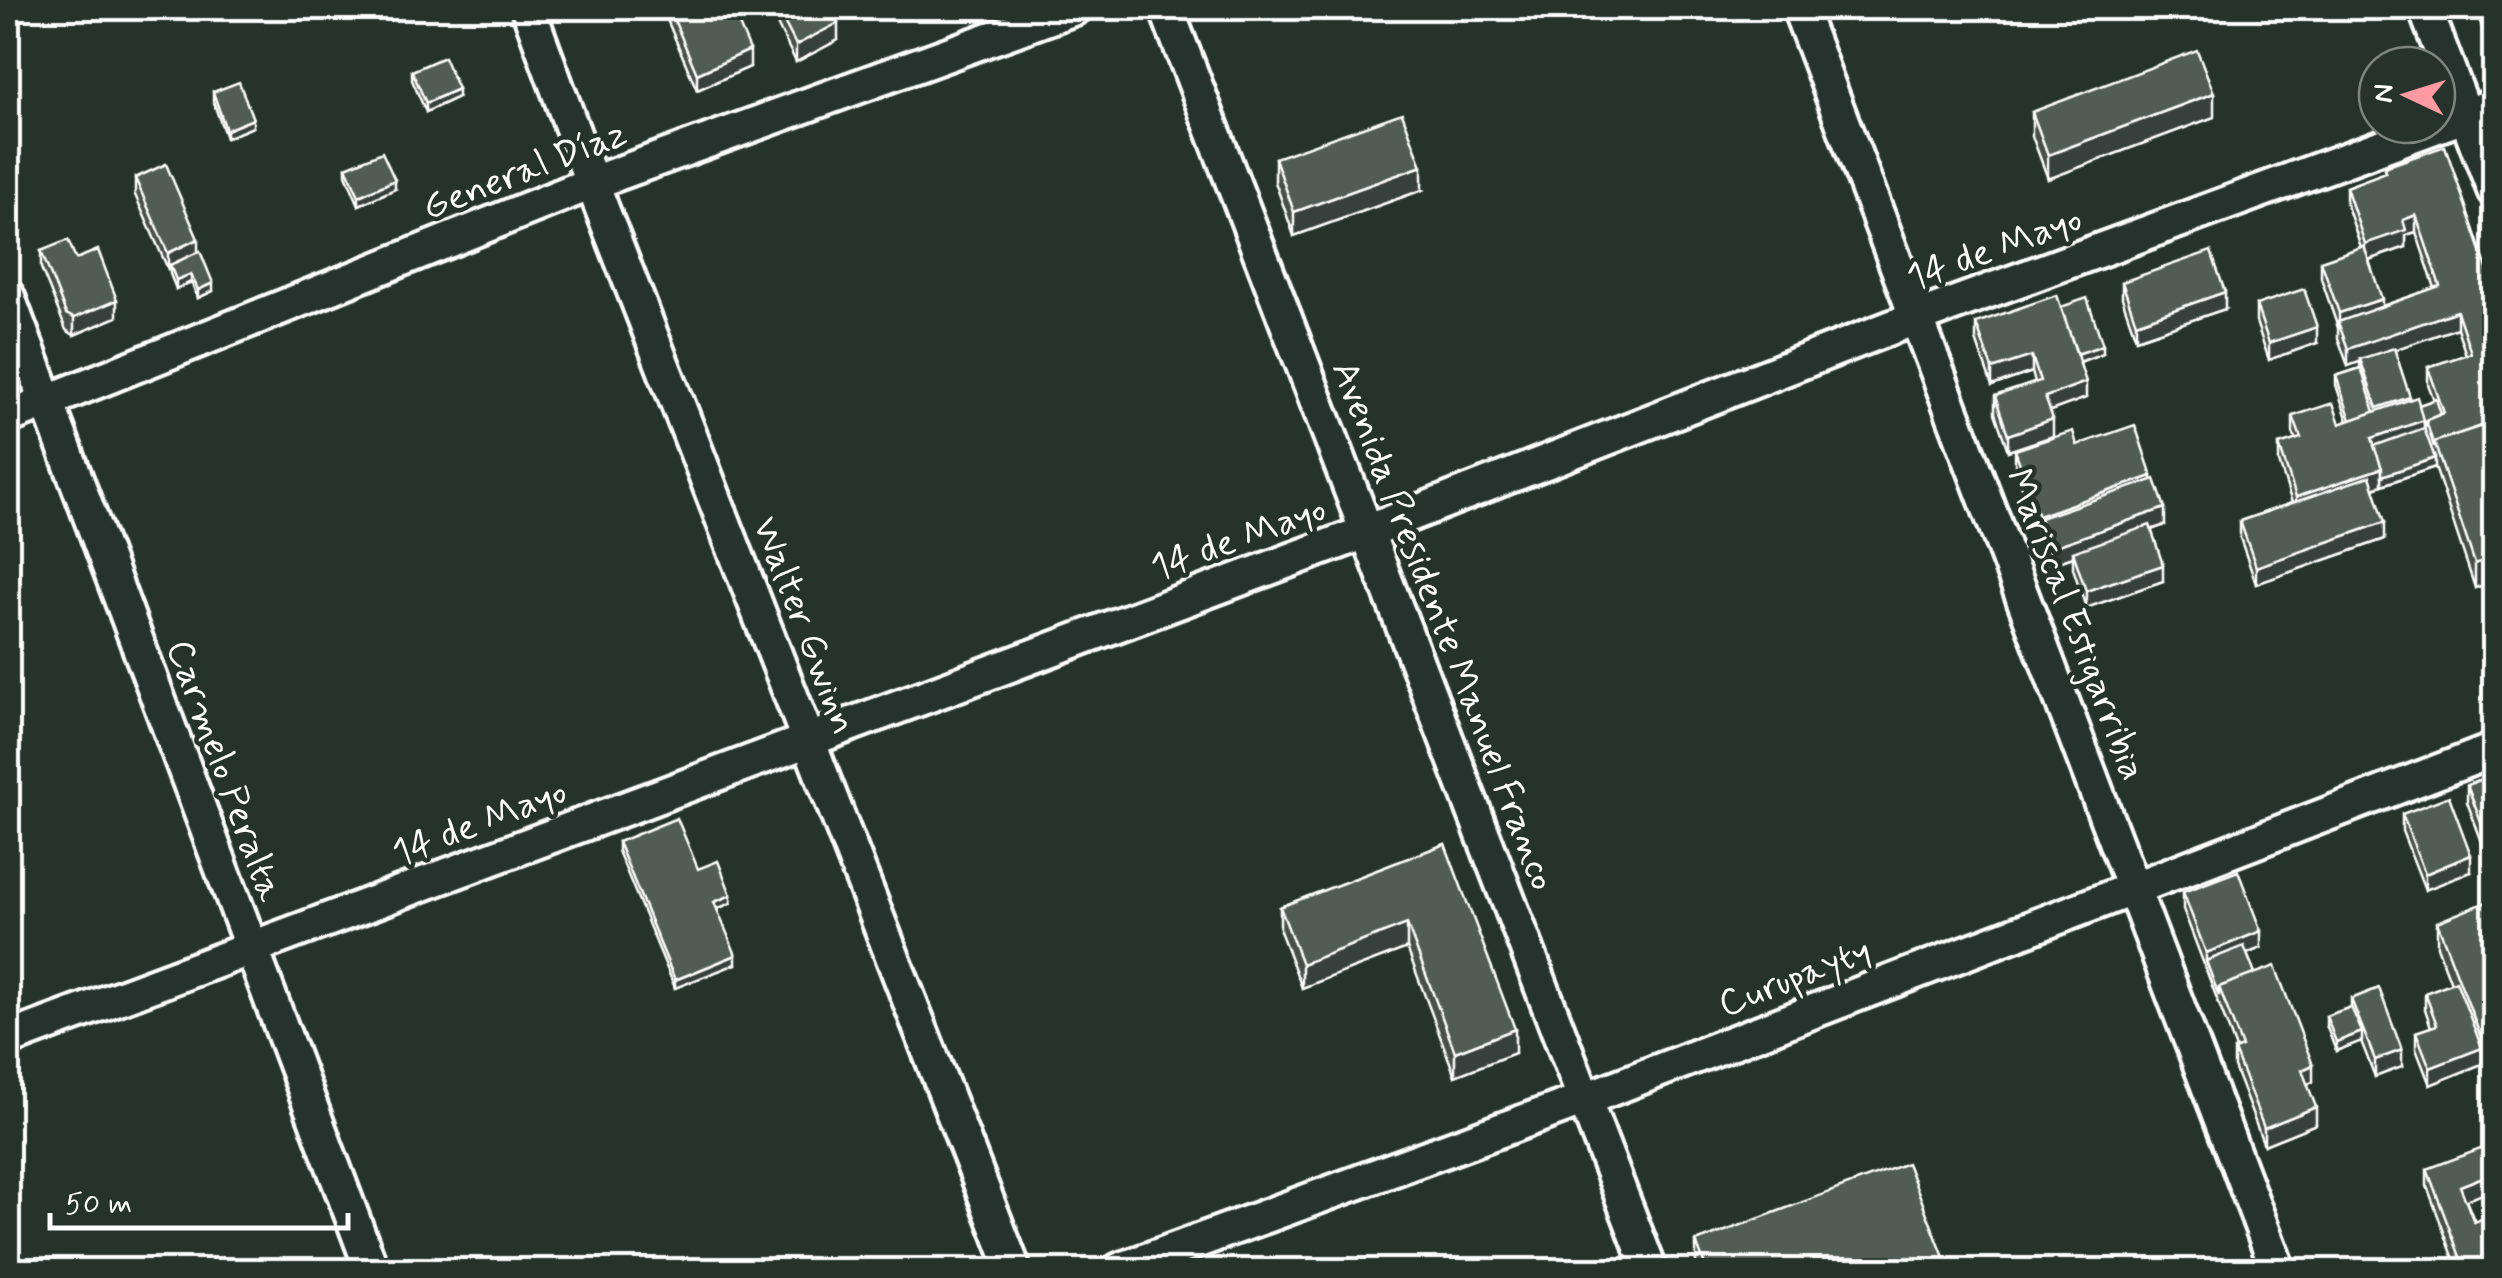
<svg xmlns="http://www.w3.org/2000/svg" width="2502" height="1278" font-family="Mynerve,sans-serif">
  <rect width="100%" height="100%" fill="#26332d"/>
  <filter id="ink" filterUnits="userSpaceOnUse"><feTurbulence type="fractalNoise" baseFrequency=".01" numOctaves="2"/><feDisplacementMap in="SourceGraphic" scale="20" xChannelSelector="R" yChannelSelector="G"/><feConvolveMatrix kernelMatrix="1 2 1 2 8 2 1 2 1" color-interpolation-filters="sRGB"/></filter>
  <g filter="url(#ink)">
    <g fill="none" stroke-linecap="round" stroke-linejoin="round">
      <g stroke="#fff" stroke-width="40">
        <g id="street">
          <polyline points="528,8 592,183 1014,1270"/>
          <polyline points="1166,8 1650,1270"/>
          <polyline points="1799,8 2278,1270"/>
          <polyline points="2425,8 2494,190"/>
          <polyline points="8,297 372,1270"/>
          <polyline points="8,417 592,183 1075,8"/>
          <polyline points="8,1039 1366,532 1918,317 2494,105"/>
          <polyline points="1119,1270 1585,1099 2494,750"/>
        </g>
      </g>
      <use href="#street" stroke="#26332d" stroke-width="32"/>
    </g>
    <g fill="#464f4b" stroke="#fff" stroke-width="2.5" fill-rule="evenodd">
      <polygon points="662,8 732,8 750,67 697,90"/>
      <polygon points="775,8 830,8 838,40 796,62 775,20"/>
      <polygon points="2475,8 2494,8 2494,57 2493,57"/>
      <polygon points="412,71 458,97 426,112 412,80"/>
      <polygon points="213,92 253,127 226,138 213,101"/>
      <polygon points="2032,112 2214,117 2048,179 2032,136"/>
      <polygon points="1275,158 1422,190 1294,236 1275,182"/>
      <polygon points="346,167 395,189 359,205 346,175"/>
      <path d="M2385,167l109,122v326l-7,-23v-8l-12,4 -40,-121 -61,21 11,51 -129,45 -16,-46v-17l52,-18 -13,-41v-17l17,-5 -3,-7v-17l47,8 8,-3 -12,-36v-9l24,-8v-7l-12,5 -10,-28v-10l-17,-50v-17l40,-14 -15,-44v-16l39,-14zM2416,232l19,56 -53,18 -13,-46 37,-13v-12zM2457,328l9,27 -38,12v17l6,16 -15,5 -9,-6 -16,-50z"/>
      <polygon points="135,178 198,252 213,291 198,298 191,282 176,289 170,274 170,268 168,269 135,195"/>
      <polygon points="41,251 76,259 117,317 74,335 66,330 41,268"/>
      <polygon points="2122,282 2225,309 2136,339 2122,298"/>
      <polygon points="2256,305 2317,343 2269,360 2256,322"/>
      <polygon points="2061,307 2103,353 2080,362 2086,398 2050,411 2053,436 2008,451 1995,413 1995,396 2035,383 2032,372 1992,386 1976,340 1976,323"/>
      <polygon points="2077,445 2152,480 2165,525 2151,530 2163,581 2086,608 2073,568 2073,557 2050,565 2040,532 2038,533 2015,467 2015,450"/>
      <polygon points="2494,775 2494,874 2467,802 2467,785"/>
      <polygon points="2402,814 2471,872 2425,890 2402,831"/>
      <polygon points="618,842 698,869 731,903 717,909 736,964 675,988 618,851"/>
      <polygon points="1445,844 1515,1053 1455,1076 1407,948 1302,988 1280,931 1280,907"/>
      <polygon points="2183,892 2261,948 2247,954 2255,973 2313,1082 2307,1084 2316,1124 2264,1145 2234,1067 2234,1050 2236,1049 2183,909"/>
      <polygon points="2437,922 2494,1059 2430,1085 2416,1049 2416,1032 2431,1027 2425,1009 2425,993 2451,983 2437,946"/>
      <polygon points="2351,999 2402,1067 2375,1077 2361,1041 2336,1051 2326,1025 2326,1016 2351,1007"/>
      <polygon points="2427,1169 2493,1190 2466,1200 2494,1270 2458,1270 2427,1186"/>
      <polygon points="1696,1242 1949,1270 1696,1270"/>
    </g>
    <g fill="#39403d" stroke="#fff" stroke-width="2.5">
      <polygon points="922,8 938,8 922,14"/>
      <polygon points="838,23 838,40 796,62 796,45"/>
      <polygon points="750,50 750,67 697,90 697,74"/>
      <polygon points="458,89 458,97 426,112 426,103"/>
      <polygon points="2214,93 2214,117 2048,179 2048,155"/>
      <polygon points="253,119 253,127 226,138 226,130"/>
      <polygon points="1422,166 1422,190 1294,236 1294,212"/>
      <polygon points="395,180 395,189 359,205 359,196"/>
      <polygon points="2416,215 2416,232 2406,235 2406,247 2365,261 2365,244 2403,220"/>
      <polygon points="198,239 198,256 170,265 170,268 168,269 168,253"/>
      <polygon points="191,274 191,282 176,289 176,280"/>
      <polygon points="213,283 213,291 198,298 198,290"/>
      <polygon points="2225,292 2225,309 2136,339 2136,323"/>
      <polygon points="2382,299 2382,315 2339,323 2339,313"/>
      <polygon points="117,300 117,317 74,335 74,318"/>
      <polygon points="2457,311 2457,328 2348,366 2348,349"/>
      <polygon points="2317,327 2317,343 2269,360 2269,343"/>
      <polygon points="2103,345 2103,353 2074,364 2074,355"/>
      <polygon points="2032,356 2032,372 1992,386 1992,369"/>
      <polygon points="2086,382 2086,398 2045,413 2045,397"/>
      <polygon points="2053,419 2053,436 2008,451 2008,435"/>
      <polygon points="2424,420 2424,437 2374,454 2372,438"/>
      <polygon points="2435,458 2435,467 2382,485 2382,476"/>
      <polygon points="2382,468 2382,485 2296,514 2296,497"/>
      <polygon points="2152,476 2152,493 2040,518 2040,532 2038,533 2038,516"/>
      <polygon points="2165,508 2165,525 2075,556 2073,552 2073,557 2050,565 2050,548"/>
      <polygon points="2385,522 2385,539 2256,584 2256,567"/>
      <polygon points="2494,557 2494,581 2487,576 2487,584 2475,588 2475,564"/>
      <polygon points="2163,565 2163,581 2086,608 2086,591"/>
      <polygon points="2471,855 2471,872 2425,890 2425,874"/>
      <polygon points="731,895 731,903 714,910 714,902"/>
      <polygon points="1407,924 1407,948 1302,988 1302,964"/>
      <polygon points="2261,931 2261,948 2209,969 2206,961 2206,953"/>
      <polygon points="736,955 736,964 675,988 675,980"/>
      <polygon points="1515,1029 1515,1053 1455,1076 1455,1052"/>
      <polygon points="2362,1032 2362,1041 2336,1051 2336,1042"/>
      <polygon points="2494,1035 2494,1059 2430,1085 2430,1068 2482,1048 2482,1040"/>
      <polygon points="2402,1050 2402,1067 2375,1077 2375,1060"/>
      <polygon points="2313,1065 2313,1082 2302,1086 2302,1070"/>
      <polygon points="2316,1107 2316,1124 2264,1145 2264,1128"/>
      <polygon points="2493,1173 2493,1190 2460,1203 2460,1186"/>
    </g>
    <g fill="#515c57" stroke="#fff" stroke-width="2.5">
      <polygon points="669,8 732,8 750,50 697,74"/>
      <polygon points="777,8 830,8 838,23 796,45"/>
      <polygon points="2481,8 2494,8 2494,40 2493,41"/>
      <polygon points="2197,50 2214,93 2048,155 2032,112"/>
      <polygon points="444,57 458,89 426,103 412,71"/>
      <polygon points="239,82 253,119 226,130 213,92"/>
      <polygon points="1402,113 1422,166 1294,212 1275,158"/>
      <polygon points="2445,146 2494,289 2494,422 2434,442 2434,447 2426,420 2444,413 2428,367 2471,353 2457,311 2348,349 2338,322 2440,286 2416,215 2403,220 2406,230 2365,244 2346,187 2386,172 2385,167"/>
      <polygon points="382,152 395,180 359,196 346,167"/>
      <polygon points="166,164 198,239 168,253 135,178"/>
      <polygon points="68,240 76,259 98,250 117,300 74,318 66,314 41,251"/>
      <polygon points="2364,246 2382,299 2339,313 2321,261"/>
      <polygon points="200,251 213,283 198,290 191,274 176,280 170,265"/>
      <polygon points="2211,251 2225,292 2136,323 2122,282"/>
      <polygon points="2304,289 2317,327 2269,343 2256,305"/>
      <polygon points="2057,295 2086,382 2045,397 2053,419 2008,435 1995,396 2040,381 2032,356 1992,369 1976,323"/>
      <polygon points="2087,298 2103,345 2077,354 2061,307"/>
      <polygon points="2394,348 2410,397 2377,408 2360,359"/>
      <polygon points="2361,368 2375,412 2351,420 2336,376"/>
      <polygon points="2417,397 2424,420 2372,438 2382,468 2296,497 2279,445 2301,438 2293,416 2333,403 2340,424"/>
      <polygon points="2436,399 2441,414 2426,420 2425,428 2419,405"/>
      <polygon points="2494,422 2494,557 2475,564 2434,442"/>
      <polygon points="2135,425 2152,476 2038,516 2015,450 2073,431 2077,445"/>
      <polygon points="2424,428 2435,458 2382,476 2382,468 2374,446"/>
      <polygon points="2370,476 2385,522 2256,567 2240,521"/>
      <polygon points="2155,479 2165,508 2050,548 2040,518"/>
      <polygon points="2150,525 2163,565 2086,591 2073,552"/>
      <polygon points="2494,573 2494,598 2487,576"/>
      <polygon points="2494,775 2494,857 2467,785"/>
      <polygon points="2449,796 2471,855 2425,874 2402,814"/>
      <polygon points="677,818 698,869 718,861 731,895 714,902 736,955 675,980 618,842"/>
      <polygon points="1445,844 1515,1029 1455,1052 1407,924 1302,964 1280,907"/>
      <polygon points="2238,871 2261,931 2206,953 2183,892"/>
      <polygon points="2494,899 2494,1035 2482,1040 2437,922"/>
      <polygon points="2244,946 2255,974 2219,987 2219,996 2206,961"/>
      <polygon points="2275,966 2313,1065 2302,1070 2316,1107 2264,1128 2234,1050 2242,1047 2219,987"/>
      <polygon points="2456,981 2482,1048 2430,1068 2416,1032 2437,1025 2425,993"/>
      <polygon points="2379,988 2402,1050 2375,1060 2351,999"/>
      <polygon points="2351,1007 2362,1032 2336,1042 2326,1016"/>
      <polygon points="2483,1148 2493,1173 2460,1186 2474,1222 2494,1214 2494,1270 2465,1270 2427,1169"/>
      <polygon points="1907,1163 1949,1270 1707,1270 1696,1242"/>
    </g>
  </g>
  <g text-anchor="middle" stroke-width="9" stroke-linejoin="round" paint-order="stroke">
    <g font-size="38" fill="#fff" stroke="#26332d">
      <text transform="translate(524 169) rotate(-21)" y="13">General Díaz</text>
      <text transform="translate(1994 247) rotate(-20)" y="13">14 de Mayo</text>
      <text transform="translate(1238 537) rotate(-20)" y="13">14 de Mayo</text>
      <text transform="translate(2077 624) rotate(69)" y="13">Mariscal Estigarribia</text>
      <text transform="translate(806 625) rotate(69)" y="13">Walter Gwinn</text>
      <text transform="translate(1445 625) rotate(69)" y="13">Avenida Presidente Manuel Franco</text>
      <text transform="translate(226 770) rotate(70)" y="13">Carmelo Peralta</text>
      <text transform="translate(479 821) rotate(-21)" y="13">14 de Mayo</text>
      <text transform="translate(1794 976) rotate(-21)" y="13">Curupayty</text>
    </g>
  </g>
  <rect width="2502" height="1278" fill="none" stroke="#26332d" stroke-width="40"/>
  <rect x="20" y="20" width="2462" height="1238" fill="none" stroke="#fff" stroke-width="4" filter="url(#ink)"/>
  <g transform="translate(2407 95) rotate(274)"><circle r="48" fill="#26332d" stroke="#7d8581" stroke-width="2.5"/>
  <path d="M0-8L18 38L0 25L-18 38Z" fill="#ff9aa2"/>
  <text y="-15" font-size="28" font-weight="bold" text-anchor="middle" fill="#ffffff">N</text>
  </g>
  <path d="M50 1213v15h298v-15" fill="none" stroke="#ffffff" stroke-width="5"/>
  <text x="65" y="1213" font-size="30" fill="#ffffff" stroke="#26332d" stroke-width="8" paint-order="stroke">50 m</text>
</svg>
